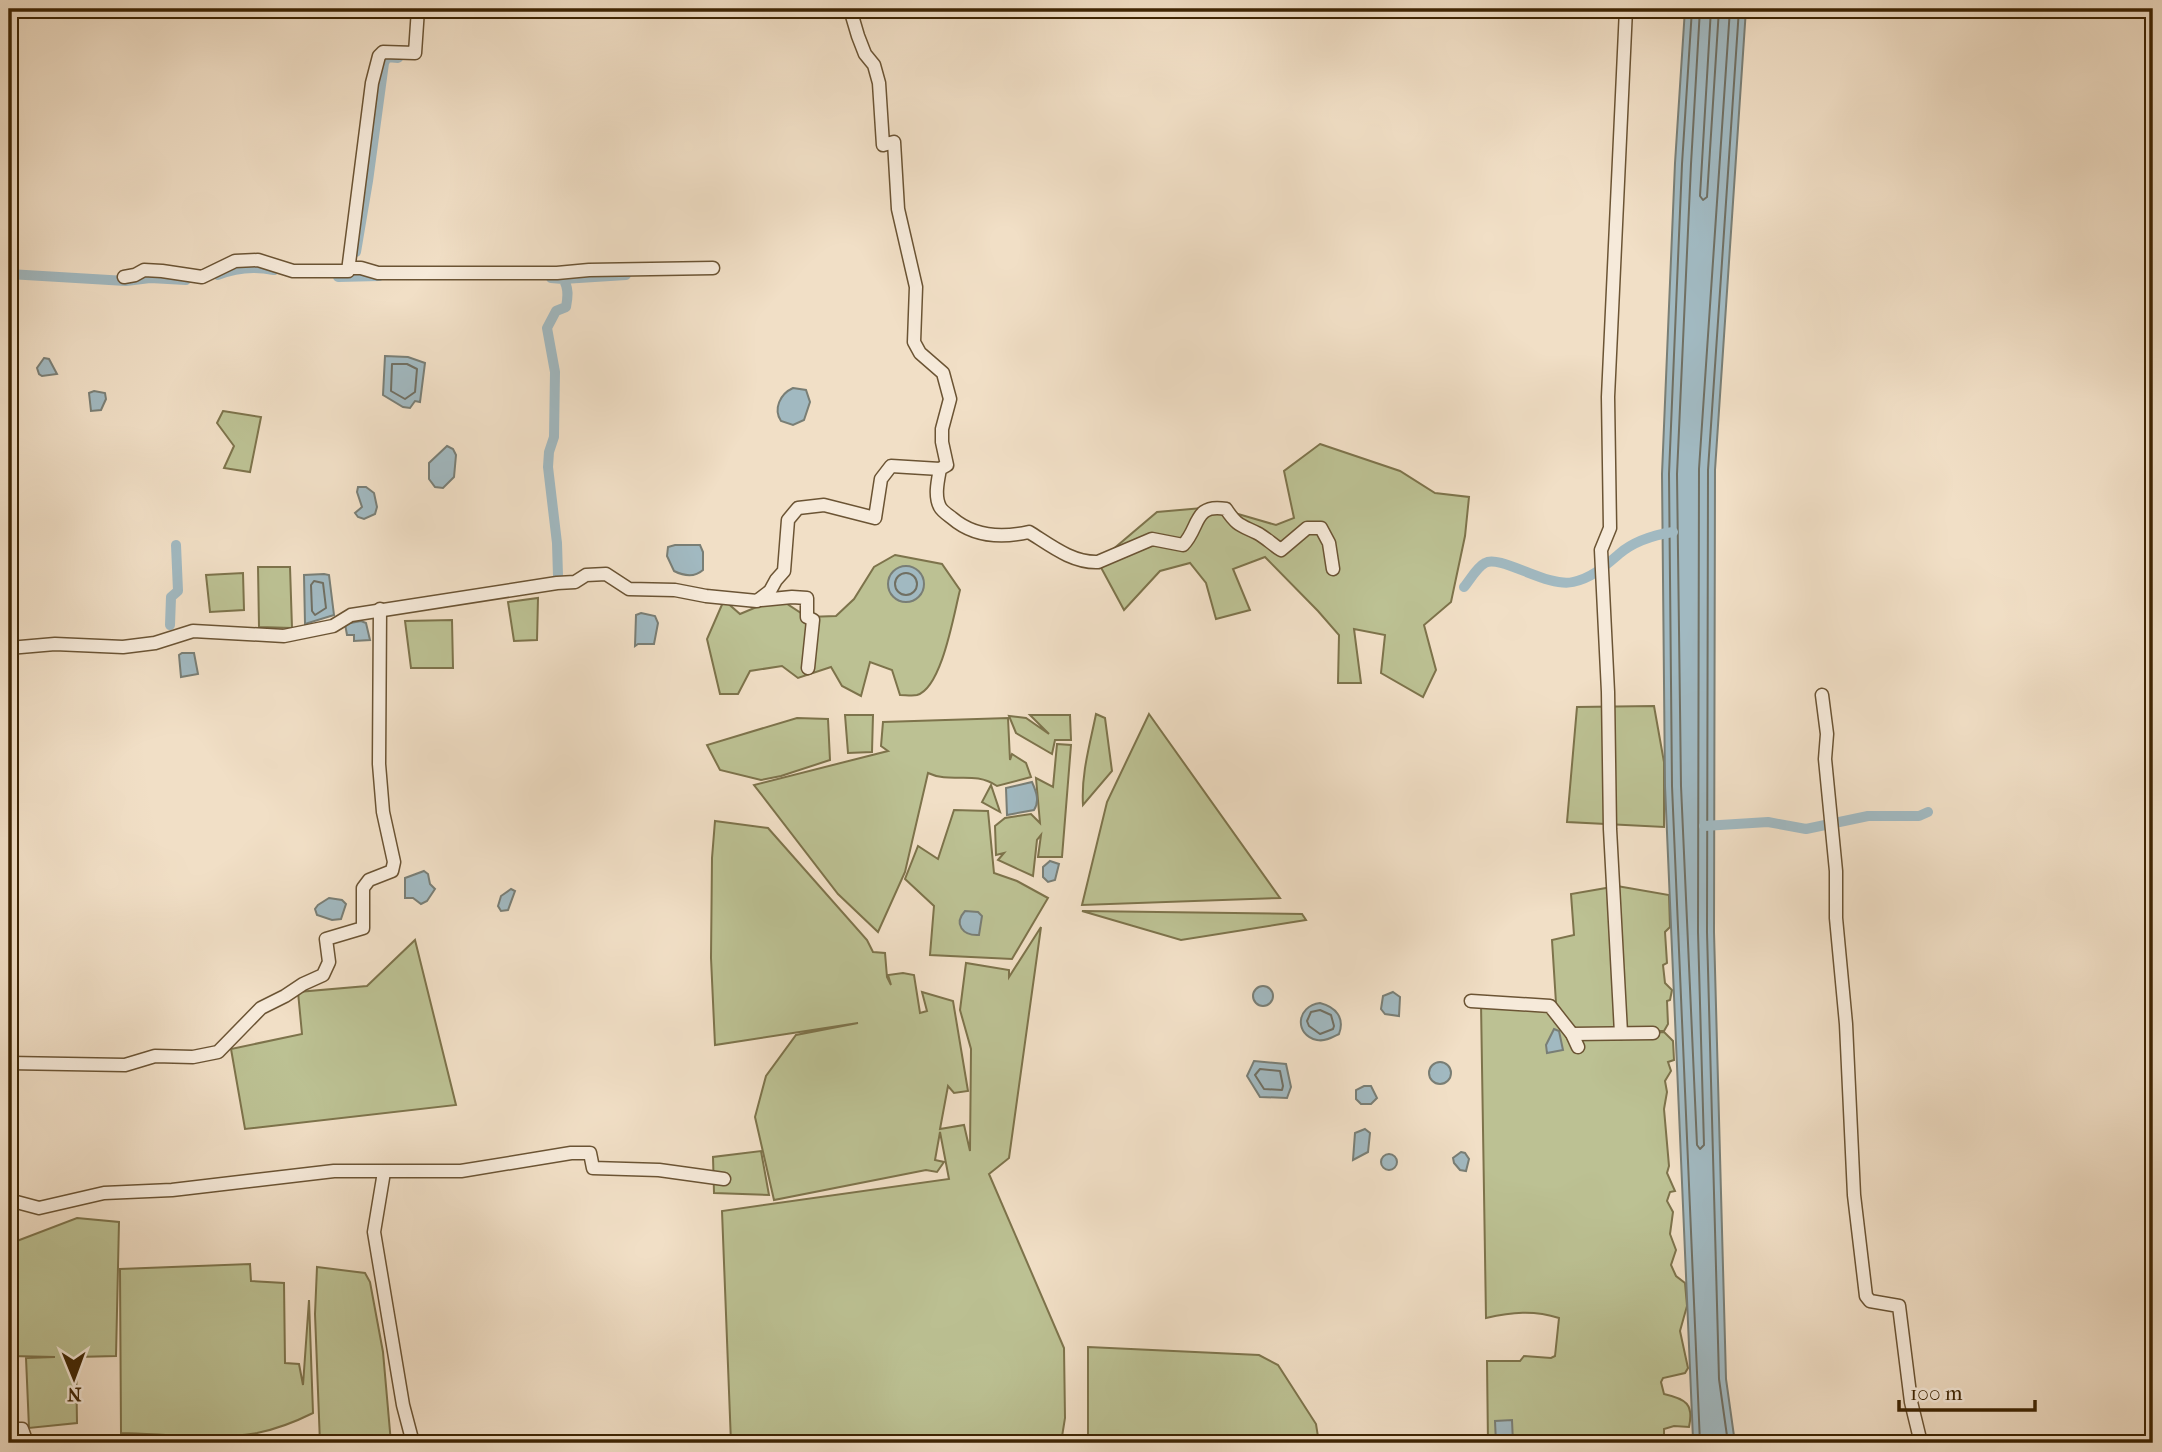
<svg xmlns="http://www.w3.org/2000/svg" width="2162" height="1452" font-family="'IM FELL French Canon',serif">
  <rect width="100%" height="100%" fill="#f1dfc6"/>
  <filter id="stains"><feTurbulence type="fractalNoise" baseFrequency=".00286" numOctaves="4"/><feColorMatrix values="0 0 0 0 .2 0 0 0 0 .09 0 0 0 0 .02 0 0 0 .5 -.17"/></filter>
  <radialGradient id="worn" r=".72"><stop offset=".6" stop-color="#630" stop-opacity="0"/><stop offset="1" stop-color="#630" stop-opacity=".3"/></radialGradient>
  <g fill="#bcc193" stroke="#7d734b" stroke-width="2">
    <polygon points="223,411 261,417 250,472 224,468 234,446 217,423"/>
    <polygon points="1320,444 1400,471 1435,493 1469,497 1465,536 1451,602 1424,625 1436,670 1423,697 1381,673 1385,635 1354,629 1361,683 1338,683 1339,635 1318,611 1265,557 1233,569 1250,610 1216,619 1206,583 1190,563 1160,571 1124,610 1098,562 1157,512 1214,507 1276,525 1294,518 1284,471"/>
    <path d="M895,555l47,9 18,26c-6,23 -18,98 -43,105 -4,1 -12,0 -17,0l-8,-25 -22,-8 -9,34 -19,-10 -11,-19 -33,11 -16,-12 -32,5 -12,23h-18l-13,-55 17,-39 16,14 38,-16 29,19 29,-1 18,-17 20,-32z"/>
    <polygon points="258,567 290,567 292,628 259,627"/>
    <polygon points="243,573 244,610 210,612 206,575"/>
    <polygon points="538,598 537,640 514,641 508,602"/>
    <polygon points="452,620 453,668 411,668 405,621"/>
    <polygon points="1654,706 1664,762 1664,827 1567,822 1577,707"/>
    <path d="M1096,714l9,4 7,53 -29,34c-2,-31 7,-61 13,-91z"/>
    <polygon points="1149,714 1280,898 1082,905 1107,802"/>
    <polygon points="845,715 873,715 872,752 848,753"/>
    <polygon points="1030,715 1070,715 1071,740 1055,740 1052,754 1016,733 1009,716 1026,718 1049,734"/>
    <polygon points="797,718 828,719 830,760 781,776 761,780 720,770 707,745"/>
    <path d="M1008,718l2,42 2,-6 14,9 5,14 -34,9c-23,-16 -46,-2 -69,-13l-23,99 -27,60 -40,-38 -84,-109 134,-34 -7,-5 2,-24z"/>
    <polygon points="1057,744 1071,745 1062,857 1038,857 1041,835 1037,840 1033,876 998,860 1004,853 996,855 995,826 1005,818 1031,814 1040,823 1036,778 1053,787"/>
    <polygon points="991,785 1000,812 982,802"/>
    <polygon points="954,810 988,811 994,873 1017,881 1048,898 1012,959 930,955 934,906 905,879 918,846 938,859"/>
    <polygon points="715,821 768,828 867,940 873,952 885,953 887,977 891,985 888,975 903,973 914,975 920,1013 927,1011 922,992 953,1001 968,1091 954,1093 948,1086 940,1129 964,1125 970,1151 971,1049 960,1010 966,963 1009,970 1009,977 1041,927 1009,1158 989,1174 1064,1348 1065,1418 1061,1443 731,1443 722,1211 949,1179 940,1132 935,1160 944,1162 937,1172 926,1170 774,1200 755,1117 766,1076 796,1035 858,1023 715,1045 711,958 712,858"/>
    <polygon points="1617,886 1669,895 1670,927 1665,932 1667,963 1663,965 1665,983 1672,990 1670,1000 1667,1001 1668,1024 1664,1031 1623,1031"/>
    <polygon points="1612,887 1620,1031 1574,1033 1553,1006 1556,1003 1552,940 1574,935 1571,894"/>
    <polygon points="1082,911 1302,914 1306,920 1181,940"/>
    <polygon points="415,940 456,1105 245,1129 231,1049 302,1034 298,992 367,986"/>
    <path d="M1481,1003l68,4 26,28 89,-3 9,9 1,19 -6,2 3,9 -6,10 2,11 -3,17 5,57 -2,7 8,18 -5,1 -3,9 6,11 -3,22 6,16 -5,15 5,11 9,7 2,23 -7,25 8,37 -3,5 -22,5 -2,4 3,12c22,5 30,10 25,33l-15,-1 -10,3v14h-176l-1,-82h33l4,-5 27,2 4,-2 4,-38c-25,-8 -47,-6 -73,0z"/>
    <polygon points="761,1151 769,1195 714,1193 713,1157"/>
    <polygon points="77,1218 119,1222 116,1356 76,1357 77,1423 29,1428 26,1358 55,1357 11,1356 9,1340 9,1244"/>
    <path d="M250,1264l1,17 33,2 1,80 14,1 4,21 6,-85 4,113c-18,9 -36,16 -56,20 -44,7 -92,1 -136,0l-1,-164z"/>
    <polygon points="317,1267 365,1273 370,1282 383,1352 391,1443 320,1443 315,1314"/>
    <polygon points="1088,1347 1259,1355 1278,1365 1316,1424 1319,1443 1088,1443"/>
  </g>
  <g fill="#a1b9c1" stroke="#797e75" stroke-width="2">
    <polygon points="1685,9 1746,9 1715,470 1714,932 1726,1379 1735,1443 1694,1443 1693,1439 1665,786 1662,474 1675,163"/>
    <polygon points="385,356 408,357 425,363 420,402 415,401 410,408 403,407 383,395"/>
    <polygon points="44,358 49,359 57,374 42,376 39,374 37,368"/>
    <path d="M793,388l13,2 4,12 -6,18 -11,5 -12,-4c-8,-12 -1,-27 12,-33z"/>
    <polygon points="94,391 105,393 106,399 101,410 91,411 89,393"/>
    <polygon points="447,446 453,449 456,455 454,477 443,488 435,487 429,479 429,463"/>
    <polygon points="358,487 366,487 374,493 377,507 375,514 364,519 358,517 355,513 362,507 357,492"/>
    <path d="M675,545h25l3,7v18c-9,8 -19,6 -29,1l-7,-15 1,-9z"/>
    <circle cx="906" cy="584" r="18"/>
    <polygon points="324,574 329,575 334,615 305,624 304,575"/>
    <polygon points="641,613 655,616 658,623 654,644 638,644 635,646 636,615"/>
    <polygon points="361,621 366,623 370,640 354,641 354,635 347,635 345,624"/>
    <polygon points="182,653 194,653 198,674 181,677 179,655"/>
    <path d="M1032,782c4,9 8,19 2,28l-27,5 -1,-27z"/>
    <polygon points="1050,861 1059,864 1055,880 1048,882 1043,877 1043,867"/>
    <polygon points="424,871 428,874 430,884 435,889 427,901 421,904 413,898 405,898 405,878"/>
    <polygon points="511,889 515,891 508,910 501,911 498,906 501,896"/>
    <polygon points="329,898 342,900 346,904 341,919 332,920 317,915 315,909 318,905"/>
    <path d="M965,911l13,1 4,4 -3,19c-16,1 -26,-11 -14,-24z"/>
    <circle cx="1263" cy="996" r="10"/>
    <polygon points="1393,992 1400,997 1399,1016 1385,1014 1381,1009 1383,996"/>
    <path d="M1320,1003c16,4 25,15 19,31 -6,3 -14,8 -22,6 -23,-5 -21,-34 3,-37z"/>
    <polygon points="1554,1029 1559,1031 1563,1050 1547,1053 1546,1045"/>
    <polygon points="1254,1061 1286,1064 1291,1087 1287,1098 1260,1097 1247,1076"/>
    <circle cx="1440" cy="1073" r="11"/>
    <polygon points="1364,1086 1371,1086 1377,1098 1371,1104 1361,1104 1356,1099 1356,1090"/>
    <polygon points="1365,1129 1370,1133 1368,1152 1353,1160 1355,1133"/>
    <polygon points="1461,1152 1465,1153 1469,1159 1466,1171 1460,1170 1454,1163 1453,1158"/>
    <circle cx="1389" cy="1162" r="8"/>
    <polygon points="1512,1420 1513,1443 1496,1443 1495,1421"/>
  </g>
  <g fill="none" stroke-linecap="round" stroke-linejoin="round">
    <g stroke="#706f62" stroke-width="2">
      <polyline points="1692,9 1682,164 1669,474 1672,786 1700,1443"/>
      <polyline points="1700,9 1691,164 1677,474 1681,786 1697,1145 1700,1149 1704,1145 1698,932 1699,469 1730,9"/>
      <polyline points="1711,9 1700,196 1703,200 1707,197 1719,9"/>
      <polygon points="392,364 407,364 417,369 415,392 405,399 391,391"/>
      <circle cx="906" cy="584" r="11"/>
      <polygon points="314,581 323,583 326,608 315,615 312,611 311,585"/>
      <polygon points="1320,1010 1331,1015 1334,1026 1333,1029 1320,1034 1309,1026 1307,1021 1311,1012"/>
      <polygon points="1260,1069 1280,1071 1283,1086 1282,1090 1264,1089 1255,1075"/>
      <polyline points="1728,1443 1719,1379 1707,932 1708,470 1739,9"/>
    </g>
    <g stroke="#a1b9c1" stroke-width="10">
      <polyline points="356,252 368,181 384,63 387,57 398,58"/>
      <polyline points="9,274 126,281 150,278 186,280"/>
      <path d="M218,275c19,-8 36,-9 56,-5"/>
      <polyline points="338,277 379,276"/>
      <path d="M551,278l12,1c6,8 5,18 3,28l-10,4 -9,17 8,44 -1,65 -5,15 -1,15 9,76 1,33"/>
      <polyline points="563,279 626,275"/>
      <path d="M1464,587c6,-7 13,-20 21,-24 15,-9 62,25 88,19 19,-4 32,-16 46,-28 15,-13 35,-19 54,-22"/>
      <polyline points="170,625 171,597 178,591 176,545"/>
      <polyline points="1704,826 1768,822 1806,829 1868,816 1919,816 1928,812"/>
    </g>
    <g stroke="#6b5434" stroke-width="15">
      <g id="minor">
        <path d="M850,9l8,27 7,18 9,11 5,18 4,62 11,-3 4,67 18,78 -2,55 6,11 23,20 7,26 -8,30v13l5,23 -7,4c-2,11 -6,27 0,38 2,4 8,8 12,11 22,19 50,20 77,14 21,13 43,31 69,30l54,-23 31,6c17,-17 10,-42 43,-36 11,17 15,16 31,24 8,4 16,12 24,17l26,-22h14l8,15 4,26"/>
        <polyline points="348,268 361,268 378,273 557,273 589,270 713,268"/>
        <polyline points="124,277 135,275 144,270 162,271 202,277 235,261 258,260 293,271 348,271 372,83 379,56 383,52 415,53 418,9"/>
        <polyline points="761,600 792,597 807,598 807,617 813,620 808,668"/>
        <polyline points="9,648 55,644 123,647 155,643 193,631 284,636 333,626 351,615 557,583 575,582 586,575 606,574 629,589 675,590 706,596 757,601 770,591 776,580 784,571 788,520 798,508 824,505 875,518 881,479 891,466 940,469"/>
        <polyline points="1822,695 1827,734 1825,759 1836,871 1836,918 1846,1024 1854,1195 1866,1296 1870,1301 1899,1306 1911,1402 1921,1443"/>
        <polyline points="1471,1001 1550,1006 1572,1034 1578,1047"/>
        <polyline points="1621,1033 1610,829 1608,692 1601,550 1610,528 1608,397 1626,9"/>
        <polyline points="1572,1034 1653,1033"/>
        <polyline points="9,1063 125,1065 155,1056 193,1057 218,1052 261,1008 285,996 303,984 323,975 329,962 326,939 363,928 363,888 369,880 392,871 394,862 383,812 379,764 380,609"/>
        <polyline points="384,1172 374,1232 403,1405 413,1443"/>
        <polyline points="9,1200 39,1208 104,1193 172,1190 334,1171 461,1171 571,1153 590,1153 593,1168 659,1170 724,1179"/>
        <polyline points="9,1429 22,1429 27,1443"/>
      </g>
    </g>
    <use href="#minor" stroke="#f6eada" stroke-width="12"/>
  </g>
  <rect width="2162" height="1452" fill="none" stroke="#f1dfc6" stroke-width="35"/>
  <rect x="10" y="10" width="2141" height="1431" fill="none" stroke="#3e2503" stroke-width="3.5"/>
  <rect x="18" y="18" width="2127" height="1417" fill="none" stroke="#3e2503" stroke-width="2"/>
  <g transform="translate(74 1378) rotate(179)" stroke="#f6eada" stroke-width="5" paint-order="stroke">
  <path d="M0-5L12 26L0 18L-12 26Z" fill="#3e2503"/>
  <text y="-10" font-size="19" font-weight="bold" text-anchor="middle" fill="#3e2503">N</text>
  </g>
  <path d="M1899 1400v10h136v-10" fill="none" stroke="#3e2503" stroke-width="3.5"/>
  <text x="1910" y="1400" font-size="21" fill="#3e2503" stroke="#f6eada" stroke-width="5" paint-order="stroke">100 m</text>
  <rect width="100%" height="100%" filter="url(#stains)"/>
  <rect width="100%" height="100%" fill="url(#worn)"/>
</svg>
